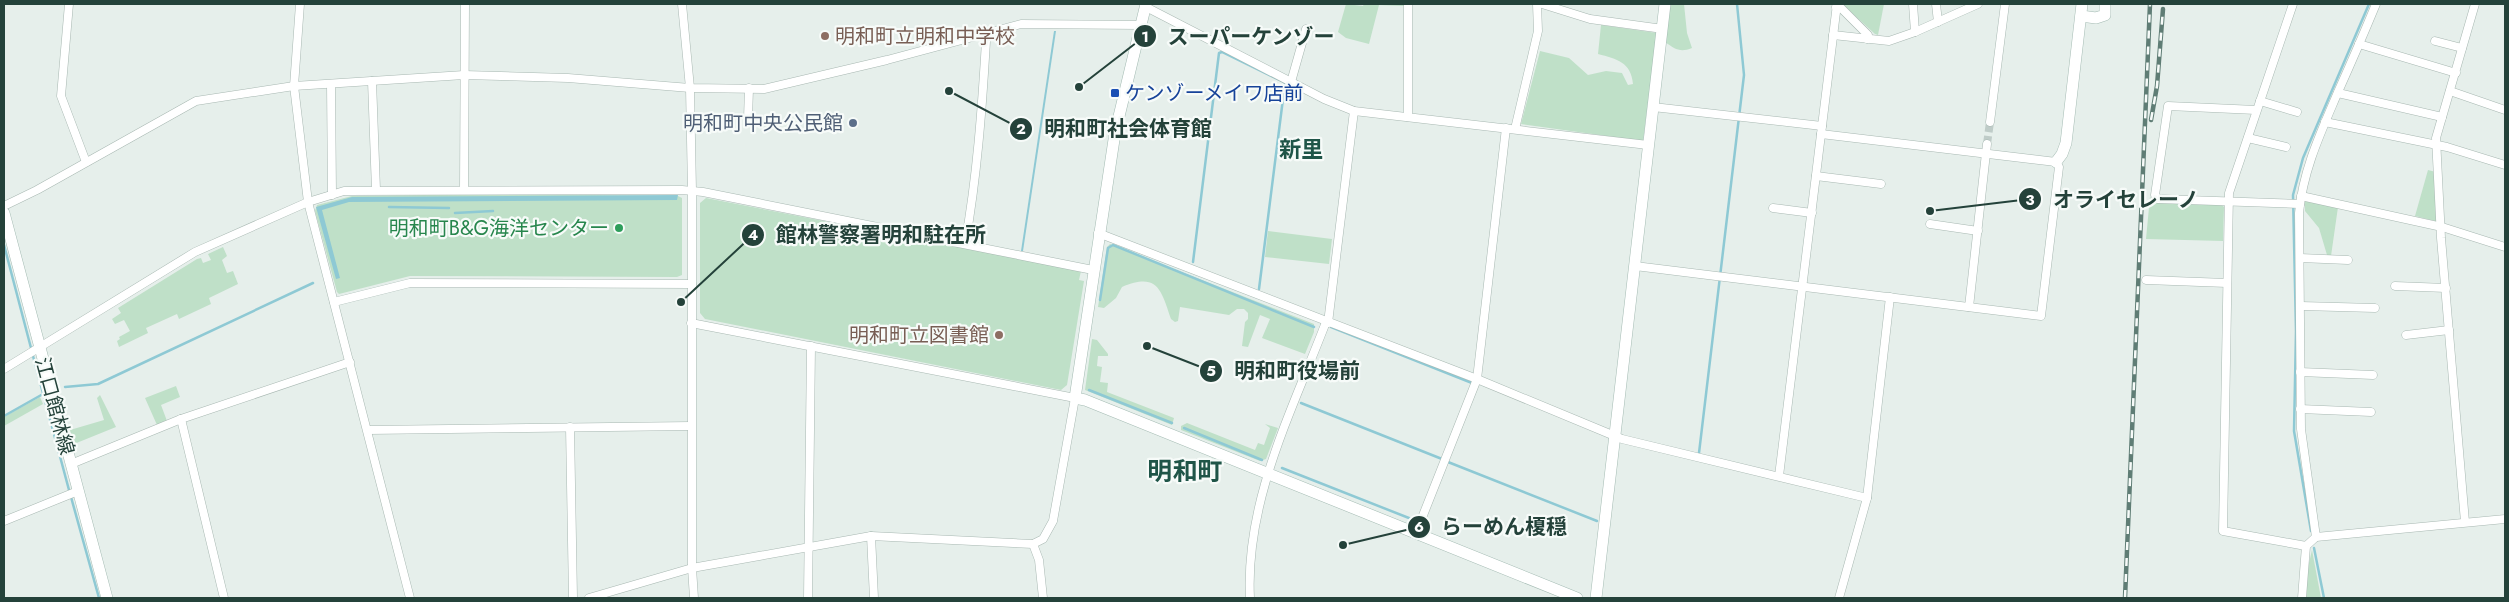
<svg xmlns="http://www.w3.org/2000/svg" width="2509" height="602" font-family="Jost,'Noto Sans JP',sans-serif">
  <rect width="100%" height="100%" fill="#e6efeb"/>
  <g fill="#bfe0c8">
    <polygon points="1346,4 1363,6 1364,4 1404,4 1404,6 1379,5 1369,44 1346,38 1338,32"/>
    <path d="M1669,4h15l3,29 5,15c-12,5 -17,1 -27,-6z"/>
    <polygon points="1842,4 1884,4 1878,35 1875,34"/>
    <path d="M1601,25l56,8 -14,108 -122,-17 19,-73 29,7 19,17 18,-4 16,2 6,12 5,-1c-2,-22 -16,-25 -35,-30z"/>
    <polygon points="2428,170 2436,172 2439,222 2415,216"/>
    <polygon points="497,194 678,196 682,198 682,275 677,277 410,276 339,294 337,292 315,211 317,205 352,196"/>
    <polygon points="2150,197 2158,203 2222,205 2224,207 2223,241 2146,239"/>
    <polygon points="706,198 1081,271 1079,280 1084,281 1067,385 1061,390 705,319 700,313 700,203"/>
    <polygon points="2305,199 2338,207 2331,256 2327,255 2319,228 2305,211"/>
    <polygon points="1268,231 1332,239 1329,264 1265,257"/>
    <path d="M1110,244l204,80v8l-9,22 -43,-16 8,-19 -10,-4 -12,32 -6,-1 3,-24 3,-3v-6l-4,-4h-7l-8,6 -49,-8 -2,14 -3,1 -4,-3c-10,-29 -13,-47 -49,-32l-6,11 -12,10 -6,-1 9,-60z"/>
    <polygon points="223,247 227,256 222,260 227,273 233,271 238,284 209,298 211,304 179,319 177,314 146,328 148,333 119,347 117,341 120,339 119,337 130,331 124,320 115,324 112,319 121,313 118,308 197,259 201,258 203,263 211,260 208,254"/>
    <polygon points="1092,339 1097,340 1108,354 1108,356 1098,356 1097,366 1102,367 1100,382 1108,383 1107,392 1174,418 1172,425 1085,390"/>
    <polygon points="176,386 180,397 161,405 167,421 157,425 145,398"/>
    <polygon points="100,395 116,427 74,444 70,430 104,420 97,398"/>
    <polygon points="40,397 43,404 4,426 4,417"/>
    <polygon points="1187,423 1255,450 1258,443 1264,445 1270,428 1265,424 1278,428 1266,459 1260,461 1181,430 1181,426"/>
    <polygon points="2312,550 2321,598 2306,598 2307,572"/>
  </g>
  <g fill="#8ec9d4">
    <polygon points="1054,31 1056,31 1023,251 1021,251"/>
    <polygon points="678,195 677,200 349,202 322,210 340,278 336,279 316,207 352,197"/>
  </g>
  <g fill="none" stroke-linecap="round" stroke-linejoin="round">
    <g stroke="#8ec9d4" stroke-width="2.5">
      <polyline points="389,207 449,208"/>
      <polyline points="455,213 493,211"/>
      <polyline points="4,245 31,348"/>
      <polyline points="1193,262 1219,53 1222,52 1294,87"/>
      <polyline points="1259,289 1285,83"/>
      <polyline points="1100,300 1108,248 1113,245 1314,327"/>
      <polyline points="1331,327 1472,383"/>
      <polyline points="33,356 69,490"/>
      <polyline points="65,387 98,384 313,283"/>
      <polyline points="1089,390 1172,423"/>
      <polyline points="1301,403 1442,459"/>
      <polyline points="4,416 43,394"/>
      <polyline points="1184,428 1262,460"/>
      <polyline points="1699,453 1744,75 1737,4"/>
      <polyline points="1448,462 1597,521"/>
      <polyline points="1282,468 1414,520"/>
      <polyline points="71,497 99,598"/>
      <polyline points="2311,531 2294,431 2296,331 2293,195 2303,158 2369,4"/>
      <polyline points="2314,548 2324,598"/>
    </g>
    <polyline stroke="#bfccc8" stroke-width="8" stroke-dasharray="8 4" stroke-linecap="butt" points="1987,144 1990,122"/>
    <g stroke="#a8b8b2" stroke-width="9">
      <g id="street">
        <polyline points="69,4 61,96 86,162"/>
        <polyline points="300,4 294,86 308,202 410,598"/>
        <polyline points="682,4 690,88 692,191 692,568 694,598"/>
        <polyline points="1408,4 1408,117"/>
        <polyline points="1542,4 1590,19 1663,29"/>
        <polyline points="1913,4 1915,32"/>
        <polyline points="1936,4 1938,22"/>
        <polyline points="2293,4 2229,193 2223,531 2306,546"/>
        <polyline points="1146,7 1324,99 1354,111 1648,145"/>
        <polyline points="1836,7 1841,8 1868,35 1867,39"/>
        <polyline points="1833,35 1889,41 1915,32 1978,4"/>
        <polyline points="2435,41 2462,48"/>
        <polyline points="2359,44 2456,73"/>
        <polyline points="372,81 376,190"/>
        <polyline points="1291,82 1306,29"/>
        <polyline points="331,84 332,195"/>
        <polyline points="2450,91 2505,110"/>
        <polyline points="2338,93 2442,117"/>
        <polyline points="2260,101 2297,112"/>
        <polyline points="1653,107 1822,126"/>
        <polyline points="2256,110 2168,106 2155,195 2158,199 2300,204"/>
        <polyline points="748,119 749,88"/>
        <polyline points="1990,122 2005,4"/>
        <polyline points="2325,122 2447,147 2505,165"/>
        <polyline points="1515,129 1538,31 1537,4"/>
        <polyline points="2248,138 2286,147"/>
        <polyline points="1816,176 1881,184"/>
        <polyline points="464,189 465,4"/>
        <polyline points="2301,196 2442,227 2505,247"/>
        <polyline points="4,206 37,190 196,101 294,86 464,75 568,78 690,88 764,89 887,60 1021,24 1141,25"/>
        <polyline points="1773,208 1812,213"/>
        <polyline points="1930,224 1978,231"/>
        <polyline points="1098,233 1477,379 1622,439 1867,498"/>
        <path d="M965,244c12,-67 17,-135 21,-203l-1,-7"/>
        <polyline points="2300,258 2348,260"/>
        <polyline points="1635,266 2041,316 2059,167 2056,162 1821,134"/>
        <polyline points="2146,280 2227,283"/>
        <polyline points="2395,286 2446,288"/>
        <polyline points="334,302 410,283 692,284"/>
        <polyline points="2301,306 2375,308"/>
        <polyline points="1969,307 1987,144"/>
        <polyline points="1328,323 1354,111"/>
        <polyline points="2406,335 2449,330"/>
        <polyline points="4,369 195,252 308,202 344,191 682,190 703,192 1093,270"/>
        <polyline points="2300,372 2373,375"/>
        <polyline points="2300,409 2371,412"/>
        <polyline points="181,419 224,598"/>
        <polyline points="570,427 573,598"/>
        <polyline points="368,430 691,426"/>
        <polyline points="71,464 181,419 350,362"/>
        <polyline points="1779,476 1837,4"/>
        <polyline points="4,521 78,491"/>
        <polyline points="2465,522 2441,238 2436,138 2475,4"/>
        <polyline points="1416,533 1477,379 1506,128"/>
        <polyline points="871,536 874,598"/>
        <polyline points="2316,537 2505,519"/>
        <polyline points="1033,544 1039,560 1043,598"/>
        <polyline points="589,598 692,568 871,536 1033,544 1043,539 1053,521 1075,398 691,323"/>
        <polyline points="808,598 811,346"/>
        <path d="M1250,598c-5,-97 42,-187 76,-276"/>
        <polyline points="1839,598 1867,498 1890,297"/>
        <path d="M2302,598l4,-52 10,-9 -15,-108 -2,-216c4,-43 22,-81 39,-121 13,-29 26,-59 38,-88"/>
      </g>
    </g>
    <g stroke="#a4bbb3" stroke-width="12">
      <g id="secondary">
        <polyline points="1146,4 1115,133 1075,398 1085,400 1577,598"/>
        <polyline points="2081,16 2096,18 2105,15 2105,4"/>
        <polyline points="2056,162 2062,154 2066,143 2082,4"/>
        <polyline points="4,213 107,598"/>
        <polyline points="1596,598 1665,4"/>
      </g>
    </g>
    <use href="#street" stroke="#fff" stroke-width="8"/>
    <use href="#secondary" stroke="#fff" stroke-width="11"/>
    <g stroke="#5f7d75" stroke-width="4.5">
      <g id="rail">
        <polyline points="2151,120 2157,86 2163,9"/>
        <polyline points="2125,598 2150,4"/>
      </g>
    </g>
    <use href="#rail" stroke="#f7fbf9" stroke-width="2.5" stroke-dasharray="8" stroke-linecap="butt"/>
  </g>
  <g fill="#8d6e63" stroke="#f7fbf9" stroke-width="2">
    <circle cx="825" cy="36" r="5"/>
    <circle cx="999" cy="335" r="5"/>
  </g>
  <rect fill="#1a4fb4" stroke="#f7fbf9" stroke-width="2" x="1110" y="88" width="10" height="10" rx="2.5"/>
  <circle fill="#5c6f8a" stroke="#f7fbf9" stroke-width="2" cx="853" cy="123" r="5"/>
  <circle fill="#2e9e5b" stroke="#f7fbf9" stroke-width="2" cx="619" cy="228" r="5"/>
  <g text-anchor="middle" stroke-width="4.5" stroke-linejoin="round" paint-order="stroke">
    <g font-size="20" fill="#785e54" stroke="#f7fbf9" text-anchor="start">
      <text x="835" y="43">明和町立明和中学校</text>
      <text x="989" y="342" text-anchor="end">明和町立図書館</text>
    </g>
    <g font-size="20" fill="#164399" stroke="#f7fbf9" text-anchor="start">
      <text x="1125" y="100">ケンゾーメイワ店前</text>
    </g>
    <g font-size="20" fill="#4e5e75" stroke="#f7fbf9" text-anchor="end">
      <text x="843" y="130">明和町中央公民館</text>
    </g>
    <g font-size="20" fill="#27864d" stroke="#f7fbf9" text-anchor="end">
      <text x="609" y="235">明和町B&amp;G海洋センター</text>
    </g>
    <g font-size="20" fill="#24423a" stroke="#f7fbf9">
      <text transform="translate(55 406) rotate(75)" y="7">江口館林線</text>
    </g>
    <g font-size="22" font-weight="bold" fill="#1f5548" stroke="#f7fbf9">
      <text x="1301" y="157">新里</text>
    </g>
    <g font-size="25" font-weight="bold" fill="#1f5548" stroke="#f7fbf9">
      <text x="1185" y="480">明和町</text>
    </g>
  </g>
  <path fill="none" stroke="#24423a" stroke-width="2" d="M1079 87L1145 36M949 91L1021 129M1930 211L2030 199M681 302L753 235M1147 346L1211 371M1343 545L1419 527"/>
  <g fill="#24423a" stroke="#f7fbf9" stroke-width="2">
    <circle cx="1079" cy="87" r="5"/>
    <circle cx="949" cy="91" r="5"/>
    <circle cx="1930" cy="211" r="5"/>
    <circle cx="681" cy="302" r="5"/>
    <circle cx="1147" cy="346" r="5"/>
    <circle cx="1343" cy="545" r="5"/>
    <circle cx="1145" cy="36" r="12"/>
    <circle cx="1021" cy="129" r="12"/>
    <circle cx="2030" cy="199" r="12"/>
    <circle cx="753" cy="235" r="12"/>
    <circle cx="1211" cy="371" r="12"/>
    <circle cx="1419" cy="527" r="12"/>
  </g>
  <g font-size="15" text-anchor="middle" font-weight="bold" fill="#fff">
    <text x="1145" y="42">1</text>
    <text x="1021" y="134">2</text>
    <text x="2030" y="205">3</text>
    <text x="753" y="240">4</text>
    <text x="1211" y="376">5</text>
    <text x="1419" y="532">6</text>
  </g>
  <g font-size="21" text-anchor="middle" font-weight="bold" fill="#24423a" stroke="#f7fbf9" stroke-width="4.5" stroke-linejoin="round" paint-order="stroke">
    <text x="1251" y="44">スーパーケンゾー</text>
    <text x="1128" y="136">明和町社会体育館</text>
    <text x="2126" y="207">オライセレーノ</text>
    <text x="881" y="242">館林警察署明和駐在所</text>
    <text x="1297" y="378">明和町役場前</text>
    <text x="1504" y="534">らーめん榎穏</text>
  </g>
  <rect width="2509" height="602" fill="none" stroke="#24423a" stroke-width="10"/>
</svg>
